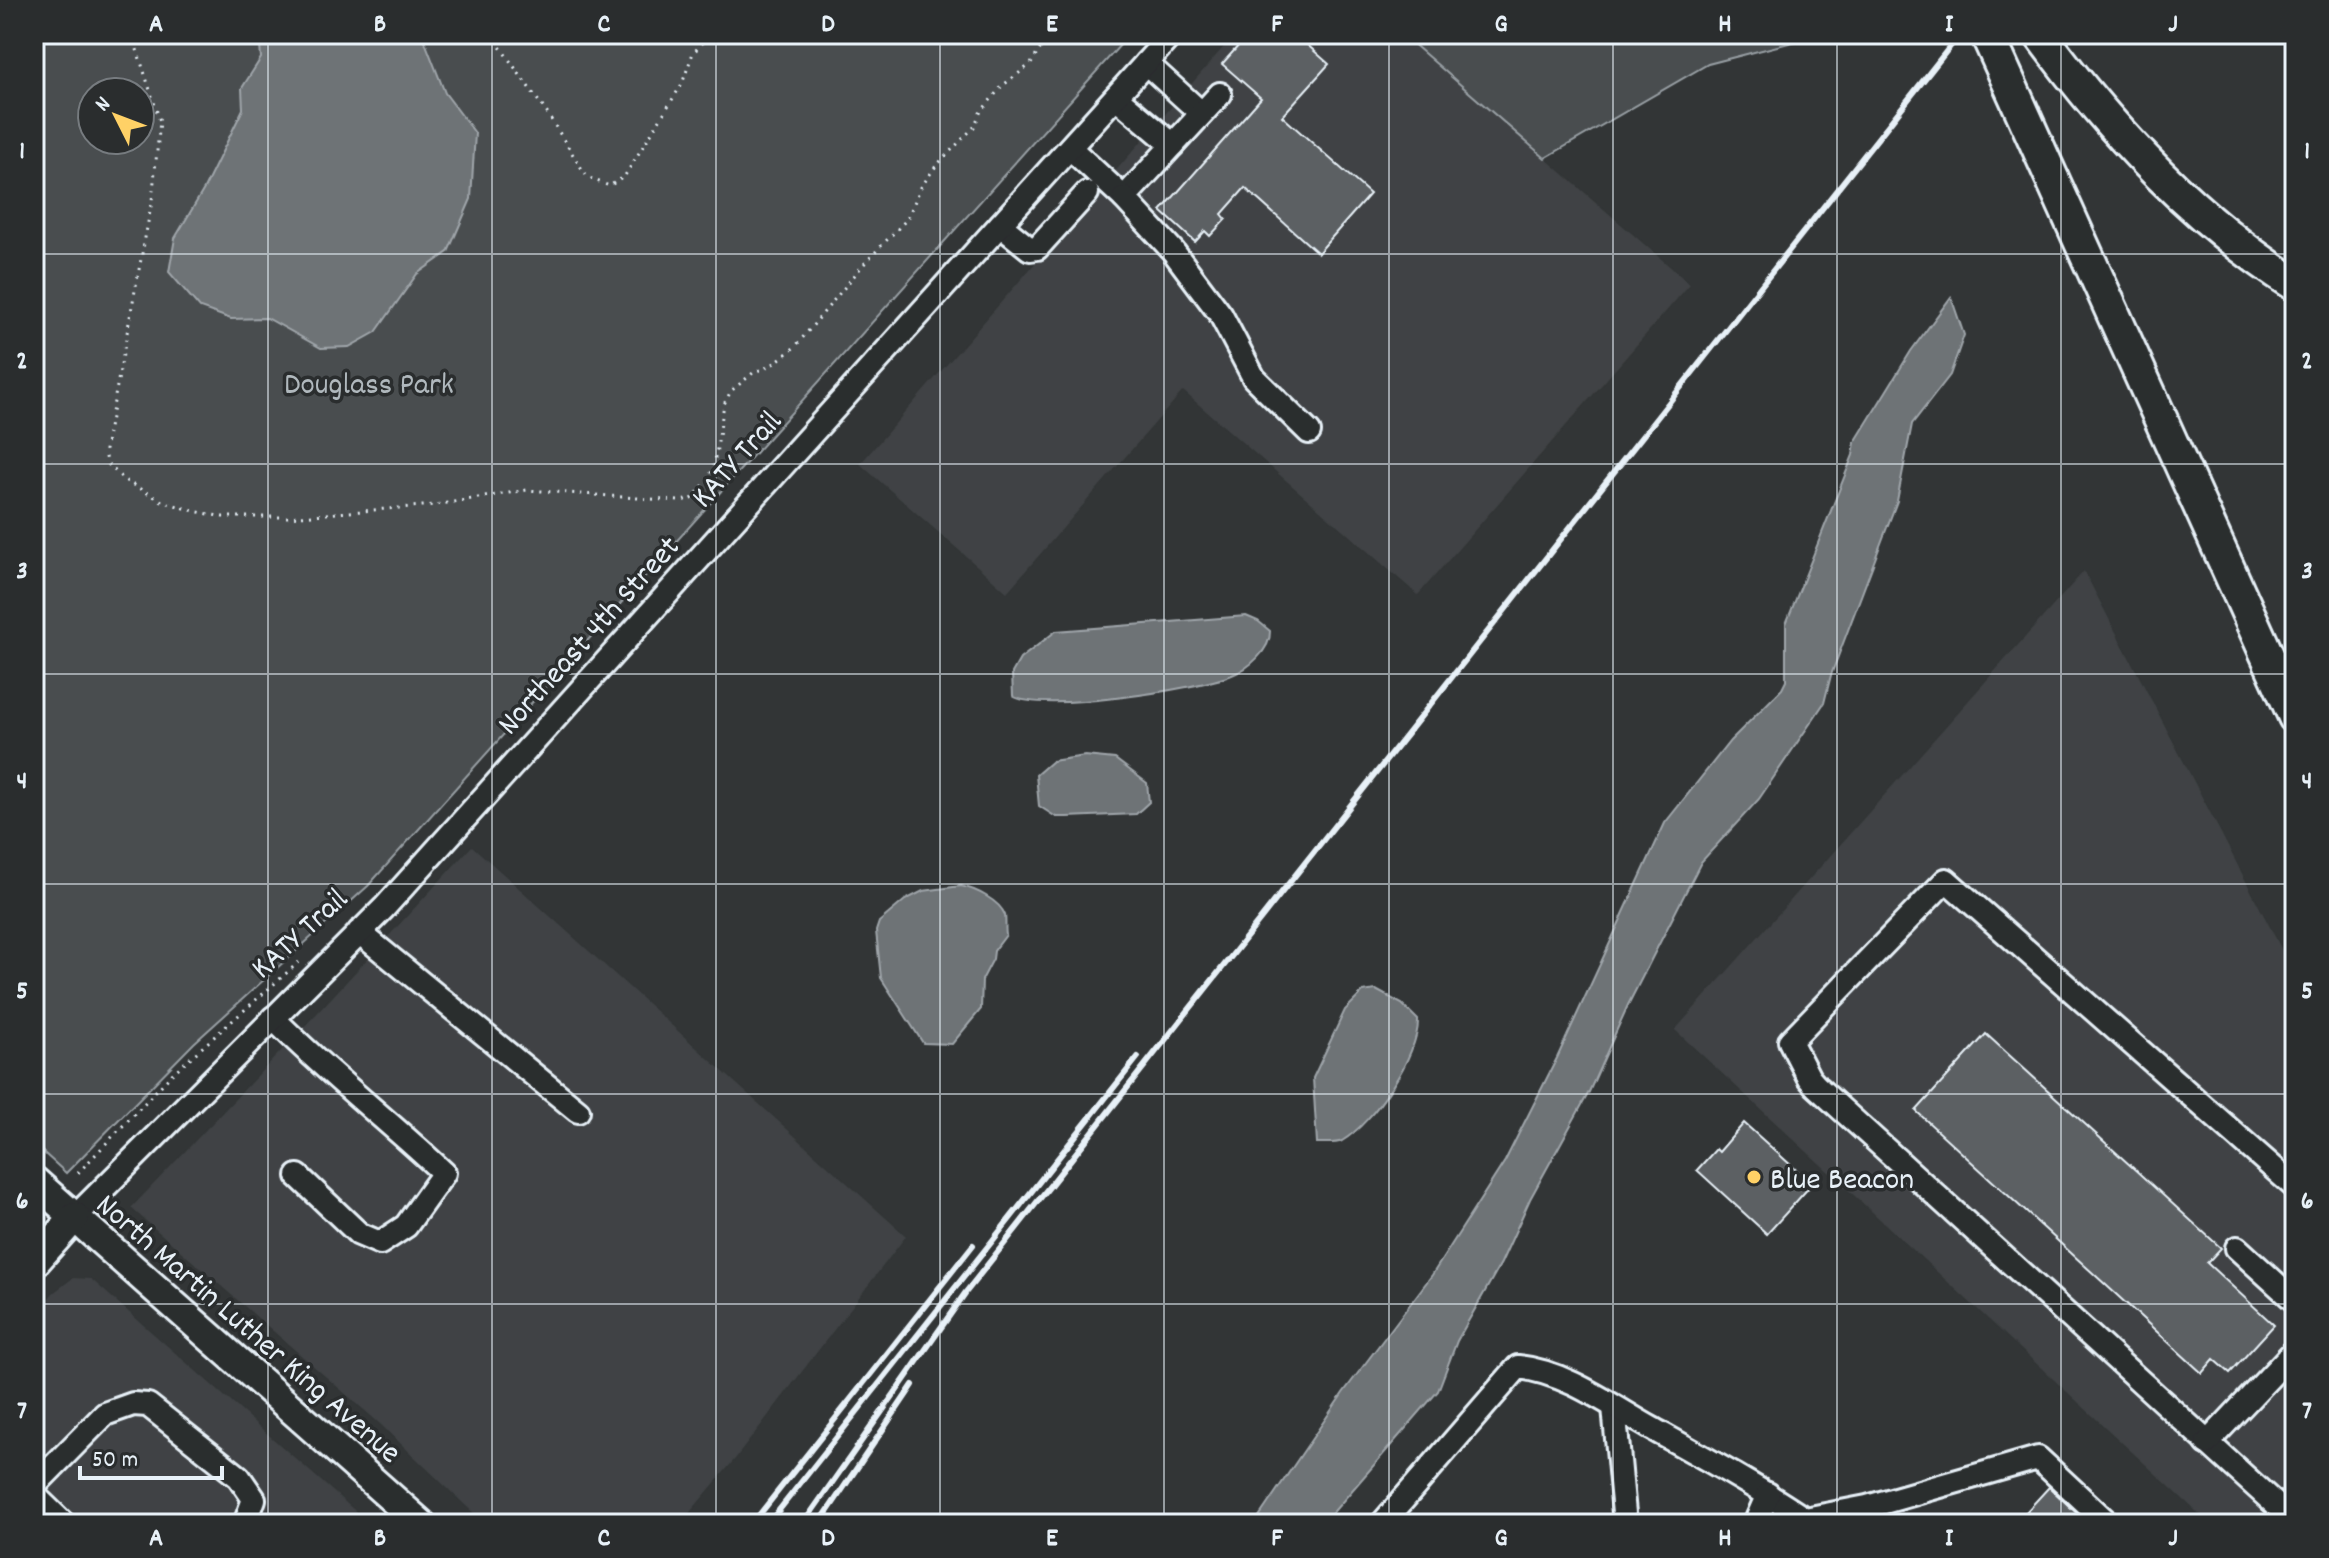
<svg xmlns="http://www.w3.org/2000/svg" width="2329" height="1558" font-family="Dekko,sans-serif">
  <rect width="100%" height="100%" fill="#323536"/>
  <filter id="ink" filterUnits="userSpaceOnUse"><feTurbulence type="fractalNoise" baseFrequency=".0125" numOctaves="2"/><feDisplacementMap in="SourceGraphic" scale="16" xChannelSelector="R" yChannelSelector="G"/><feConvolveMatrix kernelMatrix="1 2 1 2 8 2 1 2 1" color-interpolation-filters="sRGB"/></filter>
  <g filter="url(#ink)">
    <g fill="#3f4244">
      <polygon points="1235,34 1402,34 1690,284 1418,595 1183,391 1007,592 860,464"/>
      <polygon points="2084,571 2295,975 2295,1492 2266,1524 2210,1524 1675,1030"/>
      <polygon points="472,846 906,1236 735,1459 680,1524 485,1524 378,1422 131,1208 322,1008"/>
      <polygon points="73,1278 91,1279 370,1524 85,1524 34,1477 34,1315 53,1293"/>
    </g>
    <g fill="#494d4f" stroke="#989fa4" stroke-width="2" fill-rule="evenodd">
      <path d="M34,34h1096l-762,852 -174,157 -128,130 -32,-29zM92,92h48v48h-48z"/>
      <polygon points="1402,34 1812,34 1812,37 1708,64 1545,158"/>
    </g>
    <g fill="#6e7376" stroke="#9fa5aa" stroke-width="2">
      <polygon points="259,34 422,34 445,93 475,133 471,199 448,252 417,274 376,332 349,347 321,348 267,318 231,319 200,308 169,272 175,238 204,189 243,109 242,88 261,58"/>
      <polygon points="1951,297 1964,335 1950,375 1912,424 1897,501 1831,675 1824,703 1759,799 1701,862 1628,1005 1589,1092 1530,1199 1501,1263 1457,1341 1438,1391 1323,1524 1254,1524 1343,1393 1432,1275 1505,1161 1557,1058 1665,823 1730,741 1782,689 1786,681 1786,624 1853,455 1855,442 1911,351"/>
      <path d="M1246,616l12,5 12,10c1,19 -22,38 -38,44 -32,14 -194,39 -219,21l-1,-23 8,-14 36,-28z"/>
      <polygon points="1085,756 1115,759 1147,783 1149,802 1136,814 1067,817 1056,817 1039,806 1036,775 1052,761"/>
      <path d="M961,886c14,3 38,14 44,29 1,6 0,15 1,20l-12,16 -1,8 -11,21 -1,29 -29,35 -29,-1 -42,-65 -5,-47 3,-9 26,-22 18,-9z"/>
      <path d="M1376,990l26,14 16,16c1,35 -45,103 -76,121 -6,3 -17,2 -25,2l-4,-65 32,-68 18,-18z"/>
    </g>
    <g fill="#5c6063" stroke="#e8f1f8" stroke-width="2">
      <polygon points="1249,34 1295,34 1329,64 1282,116 1370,194 1318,253 1245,188 1222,214 1226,219 1210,236 1205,231 1195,242 1161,211 1261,98 1222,64"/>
      <polygon points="1986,1034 2221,1248 2207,1263 2274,1325 2230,1373 2214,1359 2202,1373 1916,1111"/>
      <polygon points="1744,1123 1812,1184 1767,1234 1697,1170 1716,1149 1719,1152"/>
      <polygon points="2049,1487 2088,1524 2015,1524"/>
    </g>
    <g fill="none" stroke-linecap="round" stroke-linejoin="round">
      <g stroke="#e8f1f8" stroke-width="28">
        <g id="minor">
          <polyline points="1146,63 1201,113"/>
          <polyline points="1116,97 1173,145"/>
          <polyline points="1070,148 1124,198 1220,94"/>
          <polyline points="1124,198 1173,251 1221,315 1254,378 1309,432"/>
          <polyline points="1000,225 1030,249 1037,248 1087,193"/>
          <polyline points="359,932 578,1111"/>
          <path d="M273,1018c54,55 115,102 171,155l-38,53 -26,17 -21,-9 -61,-58"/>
          <polyline points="2295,1187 1946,880 1790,1041 1809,1078 1816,1086 2295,1522"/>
          <polyline points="75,1217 384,908 1172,34"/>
          <polyline points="2237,1248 2295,1301"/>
          <polyline points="1614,1407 1625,1524"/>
          <polyline points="2207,1443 2295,1350"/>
          <polyline points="34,1486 105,1414 133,1404 148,1405 239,1477 254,1499 245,1524"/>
          <polyline points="34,1495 64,1524"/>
          <path d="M1382,1524l136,-157c48,5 92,38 133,61 52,29 105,58 154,91l62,-12 171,-49 71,66"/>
          <polyline points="1755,1524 1768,1494"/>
        </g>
      </g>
      <g stroke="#e8f1f8" stroke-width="34">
        <g id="major">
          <polyline points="34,1181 421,1524"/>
          <polyline points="34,1263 75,1217"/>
        </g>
      </g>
      <g stroke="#e8f1f8" stroke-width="38">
        <g id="highway">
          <polyline points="1987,34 2295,717"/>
          <path d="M2040,34c71,97 153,185 255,250"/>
        </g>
      </g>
      <g stroke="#e8f1f8" stroke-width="3" stroke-dasharray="2 6" stroke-linecap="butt">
        <polyline points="132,34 160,121 152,201 109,428 105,450 107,463 124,480 162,501 194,511 223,517 288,517 435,505 527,490 678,501 692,499 707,481 714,467 724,404 731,391 753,373 773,364 795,347 863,265 907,219 921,187 936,166 974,127 980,113 1002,86 1031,64 1049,34"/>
        <polyline points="491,34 547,113 587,177 609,186 624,177 682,84 693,53 711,34"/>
        <polyline points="78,1173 173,1073 299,962"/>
      </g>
      <use href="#minor" stroke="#2a2d2e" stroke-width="22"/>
      <use href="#major" stroke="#2a2d2e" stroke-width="28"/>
      <use href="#highway" stroke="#2a2d2e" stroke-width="32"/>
      <g stroke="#e8f1f8" stroke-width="6">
        <polyline points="752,1524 973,1245"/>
        <polyline points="768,1524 1138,1057"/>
        <polyline points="803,1524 966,1292 1960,34"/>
        <polyline points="819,1524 913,1385"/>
      </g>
    </g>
  </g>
  <path fill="none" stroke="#e8f1f8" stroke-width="2" stroke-opacity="0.55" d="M268,34v1490M492,34v1490M716,34v1490M940,34v1490M1164,34v1490M1389,34v1490M1613,34v1490M1837,34v1490M2061,34v1490M34,254h2261M34,464h2261M34,674h2261M34,884h2261M34,1094h2261M34,1304h2261"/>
  <circle fill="#ffd166" stroke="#2a2d2e" stroke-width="3" cx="1754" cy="1177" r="8"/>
  <g text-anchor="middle" stroke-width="7" stroke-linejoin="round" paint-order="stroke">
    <g font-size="32" fill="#b0b8bd" stroke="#2a2d2e">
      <text x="369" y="393">Douglass Park</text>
    </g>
    <g font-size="32" fill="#e8f1f8" stroke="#2a2d2e">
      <text transform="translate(735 458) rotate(-48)" y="11">KATY Trail</text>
      <text transform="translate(587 634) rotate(-48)" y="11">Northeast 4th Street</text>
      <text transform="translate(298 932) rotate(-42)" y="11">KATY Trail</text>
      <text transform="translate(250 1327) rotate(41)" y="11">North Martin Luther King Avenue</text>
    </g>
    <g font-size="32" fill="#e8f1f8" stroke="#2a2d2e" text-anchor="start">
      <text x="1770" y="1188">Blue Beacon</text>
    </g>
  </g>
  <rect width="2329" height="1558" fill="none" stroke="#2a2d2e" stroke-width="88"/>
  <g transform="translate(116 116) rotate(312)"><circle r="38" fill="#2a2d2e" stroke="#767b7f" stroke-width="2"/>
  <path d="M0-6L14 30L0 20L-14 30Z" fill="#ffd166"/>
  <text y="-12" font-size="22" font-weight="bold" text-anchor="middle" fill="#e8f1f8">N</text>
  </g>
  <path d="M80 1466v12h142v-12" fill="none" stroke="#e8f1f8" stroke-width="4"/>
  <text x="92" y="1466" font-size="24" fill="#e8f1f8" stroke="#2a2d2e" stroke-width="6" paint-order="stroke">50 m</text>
  <rect x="44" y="44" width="2241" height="1470" fill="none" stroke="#e8f1f8" stroke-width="3"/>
  <g font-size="26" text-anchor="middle" font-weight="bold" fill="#e8f1f8">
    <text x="156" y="31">A</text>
    <text x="380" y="31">B</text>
    <text x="604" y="31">C</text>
    <text x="828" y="31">D</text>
    <text x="1052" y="31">E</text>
    <text x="1277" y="31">F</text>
    <text x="1501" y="31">G</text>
    <text x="1725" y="31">H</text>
    <text x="1949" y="31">I</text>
    <text x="2173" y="31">J</text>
    <text x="22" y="158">1</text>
    <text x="2307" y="158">1</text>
    <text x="22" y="368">2</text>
    <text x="2307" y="368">2</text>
    <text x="22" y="578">3</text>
    <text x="2307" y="578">3</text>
    <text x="22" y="788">4</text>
    <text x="2307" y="788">4</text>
    <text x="22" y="998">5</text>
    <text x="2307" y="998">5</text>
    <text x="22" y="1208">6</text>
    <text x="2307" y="1208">6</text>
    <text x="22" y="1418">7</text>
    <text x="2307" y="1418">7</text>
    <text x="156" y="1545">A</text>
    <text x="380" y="1545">B</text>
    <text x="604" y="1545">C</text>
    <text x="828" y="1545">D</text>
    <text x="1052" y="1545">E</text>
    <text x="1277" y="1545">F</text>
    <text x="1501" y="1545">G</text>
    <text x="1725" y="1545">H</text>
    <text x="1949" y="1545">I</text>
    <text x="2173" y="1545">J</text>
  </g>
</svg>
